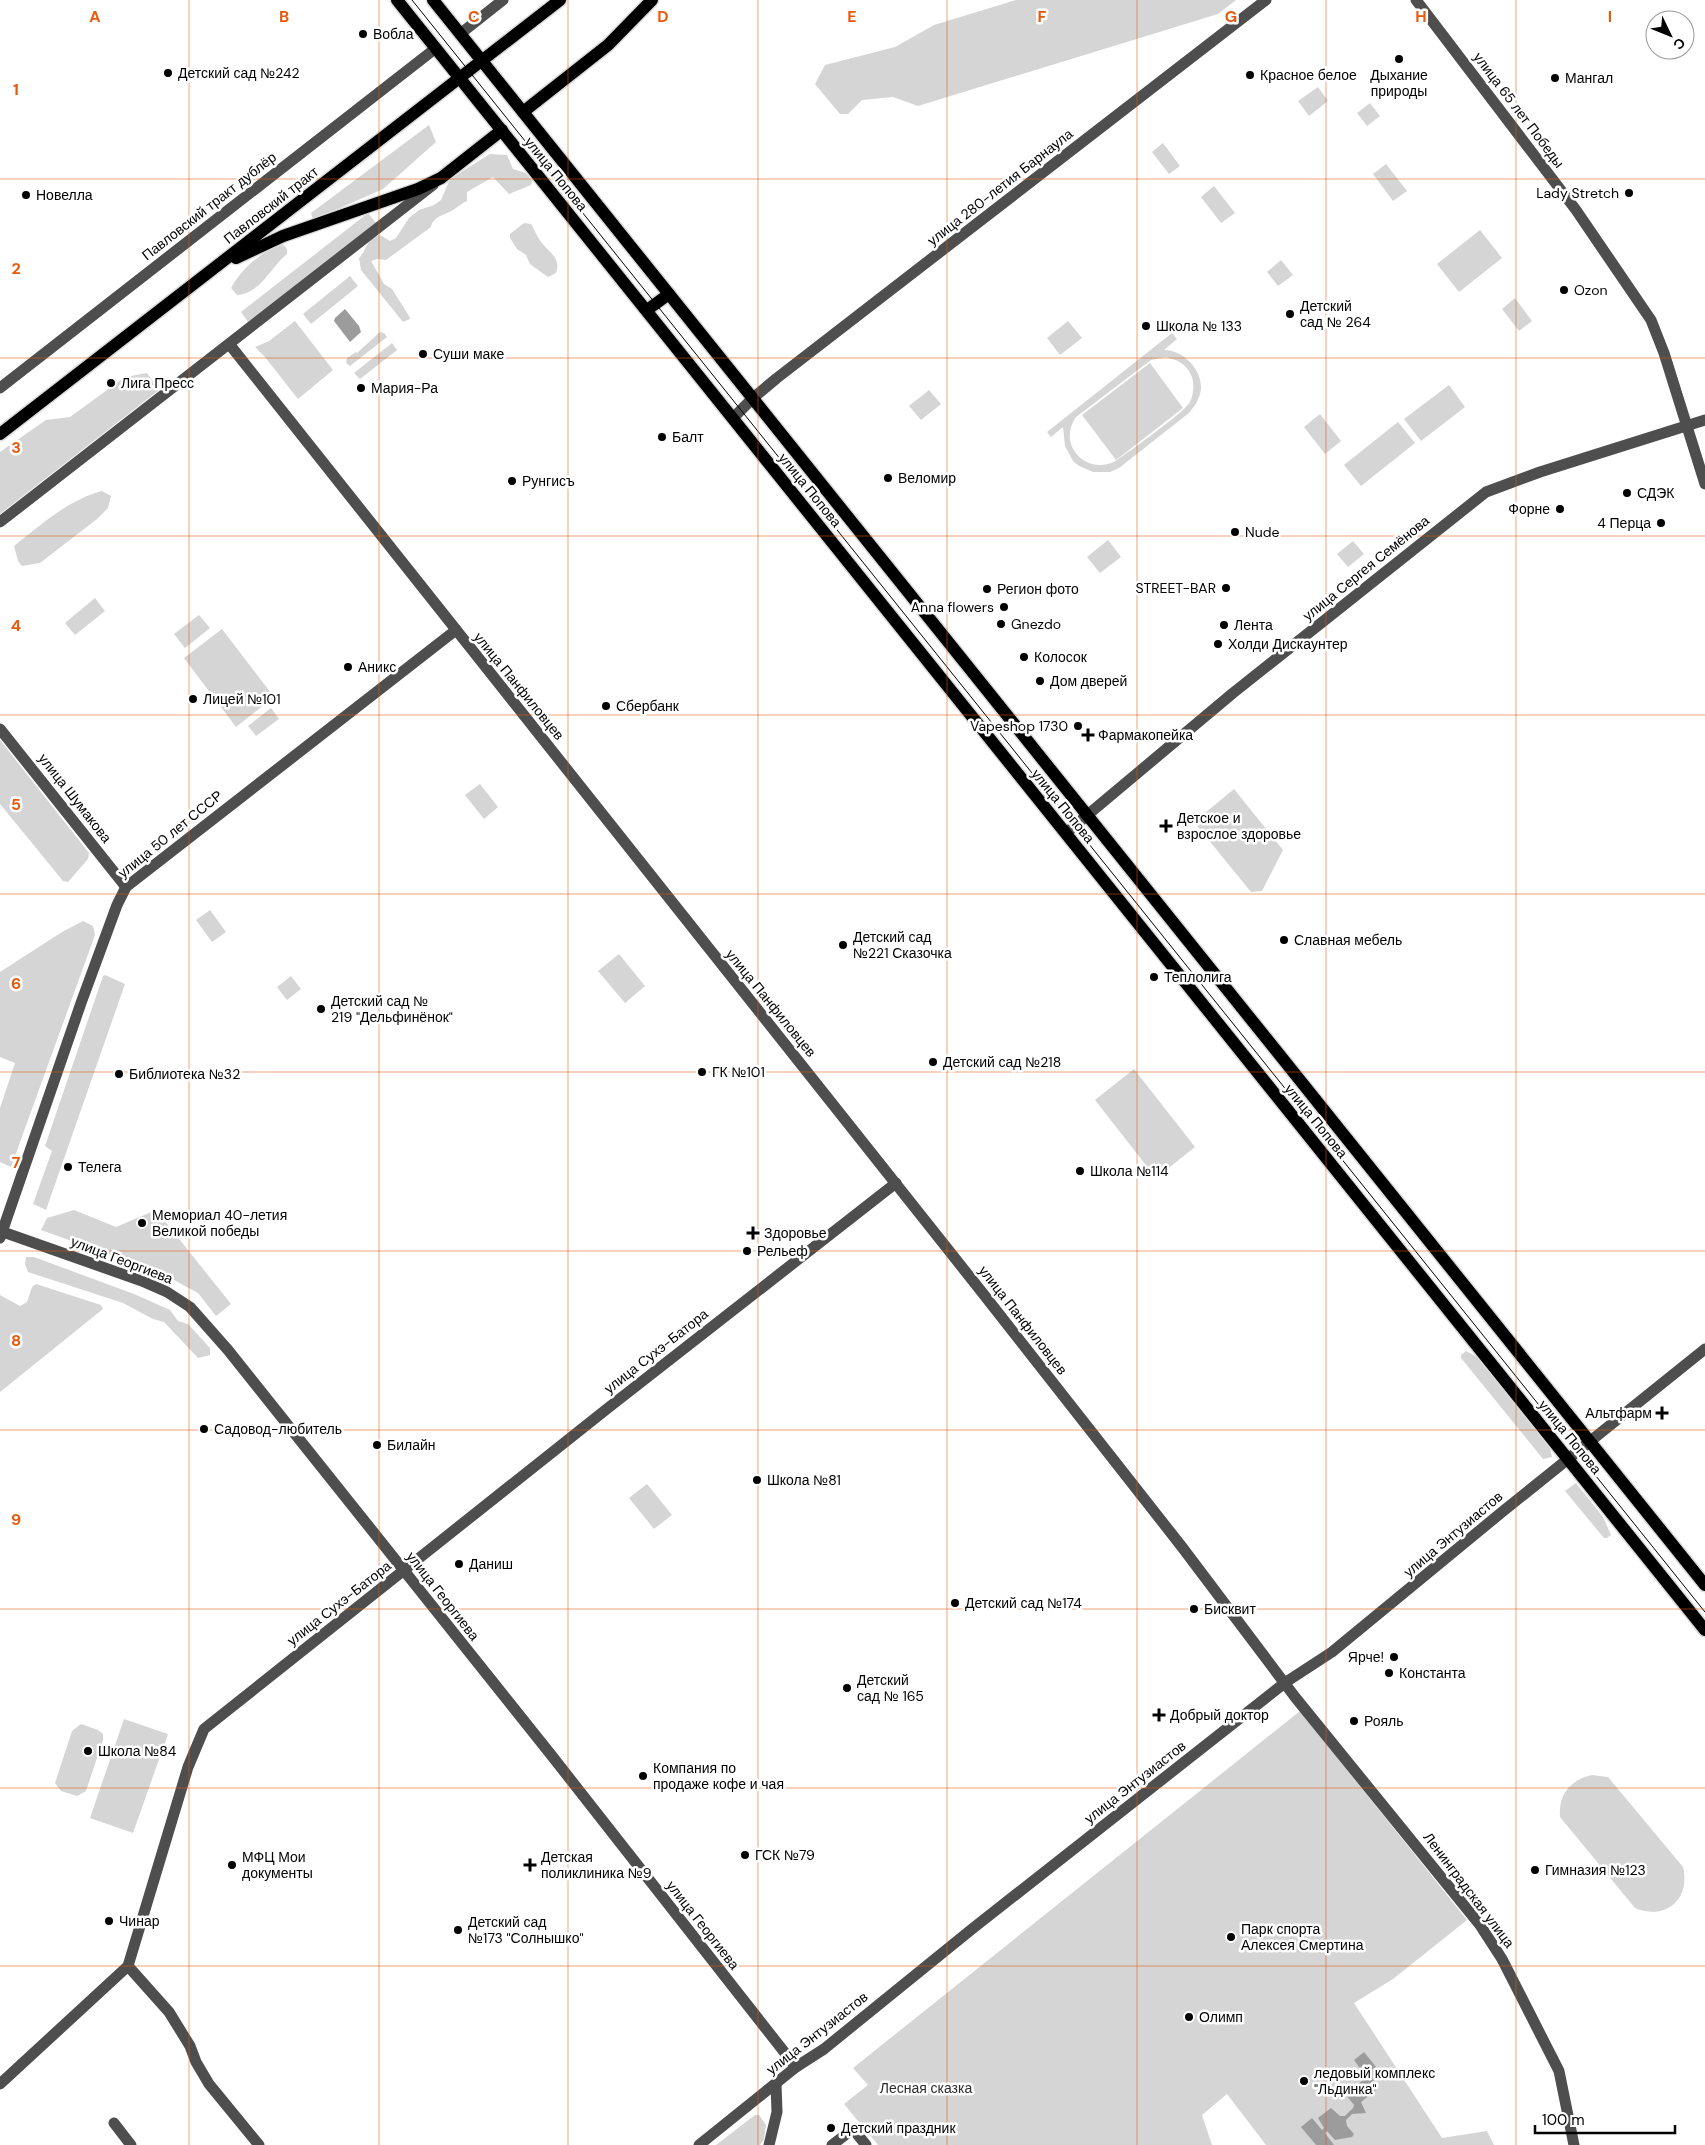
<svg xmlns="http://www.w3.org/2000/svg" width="1705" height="2145" font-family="'DM Sans',sans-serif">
  <rect width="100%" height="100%" fill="#fff"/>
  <g fill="#d5d5d5" fill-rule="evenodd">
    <polygon points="1016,0 1236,0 1218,14 918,106 893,97 862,100 848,114 840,114 815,84 825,65 895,47 934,25"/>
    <polygon points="1318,87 1328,101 1309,116 1298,101"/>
    <polygon points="1370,103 1380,116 1367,126 1357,113"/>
    <polygon points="429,125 436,142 383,189 313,220 311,213"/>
    <polygon points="1163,143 1180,166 1169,174 1152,152"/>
    <path d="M490,154l17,1 6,14 13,4 6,8 -1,4 -22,9 -16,-17 -26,15v9c-5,2 -9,6 -14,9 -8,5 -20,6 -22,17l-45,33 -9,-1 -6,2 13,23 8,5 17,27 1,3 -7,3 -42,-52 -2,-12c10,-11 5,-17 21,-23l10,6 6,-3 13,-20 10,-8 15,-5 7,-5 9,-21z"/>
    <polygon points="1386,164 1407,191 1393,201 1373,174"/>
    <polygon points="1214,186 1235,213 1221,223 1201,197"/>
    <polygon points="368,213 376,223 248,322 241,312"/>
    <path d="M524,223l7,1c3,5 5,10 8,15 7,12 23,17 17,34l-8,4 -18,-13 -4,-9 -9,-6 -7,-11v-4z"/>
    <polygon points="1480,230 1502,258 1459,292 1437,264"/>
    <path d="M280,243c6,3 8,6 7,11 -16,13 -27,40 -50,41l-6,-7c11,-20 29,-34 49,-45z"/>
    <polygon points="1281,260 1293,275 1278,286 1267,272"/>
    <polygon points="350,276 358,286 311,324 303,314"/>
    <polygon points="1515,298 1532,321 1519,331 1502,309"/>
    <polygon points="295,321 333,370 298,399 265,357 255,347 269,341"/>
    <polygon points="1068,321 1082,338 1060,355 1047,338"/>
    <polygon points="380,332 384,333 387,337 350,366 346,363 347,358 356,352 357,353"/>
    <path d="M1172,333l5,6 -13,11c19,0 38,19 37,39 -1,9 -6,17 -12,24l-70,55 -9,4h-17l-14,-6 -6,-5 -8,-15 -2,-19 -12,10 -4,-5zM1165,357c10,2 20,6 25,16 5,8 4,21 0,29 -5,10 -64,52 -76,60 -29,13 -57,-18 -38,-45l75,-57z"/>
    <polygon points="392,343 397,350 360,379 354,373"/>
    <polygon points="1150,363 1183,408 1116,460 1082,415"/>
    <polygon points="147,373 159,390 0,514 0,452 46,420 70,417 125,377"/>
    <polygon points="1449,385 1465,407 1421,441 1404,419"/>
    <polygon points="929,390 941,404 921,420 909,406"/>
    <polygon points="1320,414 1341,441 1325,454 1304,427"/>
    <polygon points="1398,422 1415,443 1361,486 1344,465"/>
    <path d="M102,491l9,5 -3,12 -11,11 -57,44 -18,3 -4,-5 -4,-15c28,-22 54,-46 88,-55z"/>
    <polygon points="1108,540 1121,557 1100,573 1087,557"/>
    <polygon points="1353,541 1364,554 1348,567 1337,554"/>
    <polygon points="95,598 105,611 75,635 65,623"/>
    <polygon points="199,615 210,628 185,648 174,634"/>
    <polygon points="222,629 274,697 236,727 184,658"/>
    <polygon points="271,708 279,719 256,736 248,726"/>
    <polygon points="0,740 89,853 88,859 68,882 63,881 0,804"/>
    <polygon points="480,784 498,807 484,819 465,795"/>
    <polygon points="1234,789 1283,850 1262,891 1251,892 1194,822"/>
    <polygon points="210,910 226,932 212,942 196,920"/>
    <polygon points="83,921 93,926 95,935 11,1167 0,1162 0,1108 15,1063 0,1057 0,972 62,932"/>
    <polygon points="619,954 645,986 625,1003 598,971"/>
    <polygon points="105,975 125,984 46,1210 33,1204 52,1151 45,1146 103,976"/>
    <polygon points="291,976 301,989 287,1000 277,987"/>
    <polygon points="1134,1069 1195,1147 1156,1178 1095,1100"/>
    <polygon points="74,1210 116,1227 156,1210 231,1304 216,1316 198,1293 161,1273 41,1230 47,1218"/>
    <polygon points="26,1257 34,1257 134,1294 170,1310 178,1321 188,1324 210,1348 210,1355 198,1358 164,1322 153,1319 123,1303 28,1272 25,1264"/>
    <polygon points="36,1284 101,1305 103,1309 0,1392 0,1295 20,1306 27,1302 32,1287"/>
    <polygon points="1466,1351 1477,1357 1550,1447 1552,1457 1543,1459 1461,1358 1461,1355"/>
    <polygon points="1576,1483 1603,1517 1611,1535 1607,1538 1604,1538 1565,1491"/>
    <polygon points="647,1484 672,1515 654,1529 629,1498"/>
    <polygon points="1300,1711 1467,1920 1393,1979 1354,2003 1442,2138 1487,2131 1494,2145 1266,2145 1227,2094 1202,2115 1212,2145 878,2145 844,2104 868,2085 853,2068"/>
    <polygon points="124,1719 168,1734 133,1833 90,1818"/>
    <polygon points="81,1724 98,1730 103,1734 103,1740 86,1791 77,1796 61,1791 55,1783 72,1731"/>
    <path d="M1592,1775l16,2 75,90c8,32 -18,54 -48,41l-75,-91c-2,-22 10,-37 32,-42z"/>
    <polygon points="755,2115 759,2115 766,2125 764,2139 760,2145 716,2145"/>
  </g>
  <g fill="#9c9c9c">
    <polygon points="345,309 359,326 361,332 350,342 334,321 335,318"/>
    <polygon points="1364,2052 1381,2073 1372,2082 1376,2090 1361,2102 1366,2113 1352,2114 1346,2120 1347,2126 1354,2134 1352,2137 1335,2140 1327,2131 1325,2133 1334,2145 1316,2145 1301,2127 1312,2118 1322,2130 1324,2128 1318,2118 1331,2108 1340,2116 1345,2116 1353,2108 1354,2105 1346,2095 1366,2077 1354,2060"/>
  </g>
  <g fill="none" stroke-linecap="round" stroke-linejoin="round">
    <g stroke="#dbdbdb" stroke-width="15">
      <g id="major">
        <polyline points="397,0 1705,1630"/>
        <polyline points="433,0 1705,1585"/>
        <polyline points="523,112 608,45 652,0"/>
        <polyline points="236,258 283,236 418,189 441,178 502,130"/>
        <polyline points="647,310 669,294"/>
        <polyline points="0,434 560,0"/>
      </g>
    </g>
    <g stroke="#4e4e4e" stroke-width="11">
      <polyline points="1416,0 1576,210 1651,320 1664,353 1705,484"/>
      <polyline points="460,34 503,0"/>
      <polyline points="230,345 981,1291 1182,1547 1295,1697 1480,1925 1502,1959 1559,2071 1574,2145"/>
      <polyline points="0,388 436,48"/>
      <polyline points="733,418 753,398 777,378 1266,0"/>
      <polyline points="0,522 433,185"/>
      <polyline points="0,729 126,887"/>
      <polyline points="1066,833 1233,693 1486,492 1540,472 1705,420"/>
      <polyline points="0,1231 142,1281 167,1292 190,1307 228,1350 552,1756 796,2067"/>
      <polyline points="0,1238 81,1003 117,905 126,887 456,630"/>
      <polyline points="128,1966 169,2012 190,2046 196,2062 209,2084 259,2145"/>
      <polyline points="0,2084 128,1966 188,1767 204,1729 608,1408 896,1183"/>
      <polyline points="114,2123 131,2145"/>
      <polyline points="699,2145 796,2067 824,2049 972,1929 1286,1682 1332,1652 1502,1512 1705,1349"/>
      <polyline points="769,2145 777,2112 776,2084"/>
      <polyline points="832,2145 853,2129 866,2145"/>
    </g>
    <use href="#major" stroke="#000" stroke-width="12"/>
    <polyline stroke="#000" stroke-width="1" points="412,0 1705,1612"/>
  </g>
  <path fill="none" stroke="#e8590c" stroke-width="1" stroke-opacity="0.55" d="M189,0v2145M379,0v2145M568,0v2145M758,0v2145M947,0v2145M1137,0v2145M1326,0v2145M1516,0v2145M0,179h1705M0,358h1705M0,536h1705M0,715h1705M0,894h1705M0,1072h1705M0,1251h1705M0,1430h1705M0,1609h1705M0,1788h1705M0,1966h1705"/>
  <g fill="#000" stroke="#fff" stroke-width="2">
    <circle cx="363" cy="34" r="5"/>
    <circle cx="1399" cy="59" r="5"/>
    <circle cx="168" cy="73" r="5"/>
    <circle cx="1250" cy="75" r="5"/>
    <circle cx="1555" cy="78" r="5"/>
    <circle cx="1629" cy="193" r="5"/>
    <circle cx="26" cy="195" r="5"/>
    <circle cx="1564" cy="290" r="5"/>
    <circle cx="1290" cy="314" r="5"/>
    <circle cx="1146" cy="326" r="5"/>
    <circle cx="423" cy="354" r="5"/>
    <circle cx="111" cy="383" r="5"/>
    <circle cx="361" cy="388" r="5"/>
    <circle cx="662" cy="437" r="5"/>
    <circle cx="888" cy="478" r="5"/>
    <circle cx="512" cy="481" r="5"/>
    <circle cx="1627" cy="493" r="5"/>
    <circle cx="1560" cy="509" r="5"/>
    <circle cx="1661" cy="523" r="5"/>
    <circle cx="1235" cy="532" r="5"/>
    <circle cx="1226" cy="588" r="5"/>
    <circle cx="987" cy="589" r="5"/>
    <circle cx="1004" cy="607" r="5"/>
    <circle cx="1001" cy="624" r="5"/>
    <circle cx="1224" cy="625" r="5"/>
    <circle cx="1218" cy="644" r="5"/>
    <circle cx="1024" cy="657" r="5"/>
    <circle cx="348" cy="667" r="5"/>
    <circle cx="1040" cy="681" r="5"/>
    <circle cx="193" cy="699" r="5"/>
    <circle cx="606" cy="706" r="5"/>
    <circle cx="1078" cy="726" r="5"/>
    <path d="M1085.5 727.5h5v5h5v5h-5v5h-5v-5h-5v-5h5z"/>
    <path d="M1163.5 818.5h5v5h5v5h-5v5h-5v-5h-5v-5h5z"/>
    <circle cx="1284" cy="940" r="5"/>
    <circle cx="843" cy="945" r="5"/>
    <circle cx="1154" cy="977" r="5"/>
    <circle cx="321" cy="1009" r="5"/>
    <circle cx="933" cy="1062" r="5"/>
    <circle cx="702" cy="1072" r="5"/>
    <circle cx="119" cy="1074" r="5"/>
    <circle cx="68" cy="1167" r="5"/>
    <circle cx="1080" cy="1171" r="5"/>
    <circle cx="142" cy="1223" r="5"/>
    <path d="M750.5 1225.5h5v5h5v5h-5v5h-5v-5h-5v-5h5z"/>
    <circle cx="747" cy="1251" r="5"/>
    <path d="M1659.5 1405.5h5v5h5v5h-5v5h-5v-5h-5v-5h5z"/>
    <circle cx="204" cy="1429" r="5"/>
    <circle cx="377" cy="1445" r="5"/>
    <circle cx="757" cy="1480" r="5"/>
    <circle cx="459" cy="1564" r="5"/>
    <circle cx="955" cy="1603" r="5"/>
    <circle cx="1194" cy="1609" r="5"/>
    <circle cx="1394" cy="1657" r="5"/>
    <circle cx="1389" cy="1673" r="5"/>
    <circle cx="847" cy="1688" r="5"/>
    <path d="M1156.5 1707.5h5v5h5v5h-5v5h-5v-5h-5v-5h5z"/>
    <circle cx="1354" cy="1721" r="5"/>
    <circle cx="88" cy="1751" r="5"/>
    <circle cx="643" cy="1776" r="5"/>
    <circle cx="745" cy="1855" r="5"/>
    <circle cx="232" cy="1865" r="5"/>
    <path d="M527.5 1857.5h5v5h5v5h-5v5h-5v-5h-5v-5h5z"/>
    <circle cx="1535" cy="1870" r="5"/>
    <circle cx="109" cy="1921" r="5"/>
    <circle cx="458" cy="1930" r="5"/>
    <circle cx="1231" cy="1937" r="5"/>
    <circle cx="1189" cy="2017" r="5"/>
    <circle cx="1304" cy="2081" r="5"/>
    <circle cx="831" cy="2128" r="5"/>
  </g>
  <g text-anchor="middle" stroke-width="5" stroke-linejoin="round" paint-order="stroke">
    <g font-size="14" fill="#000" stroke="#fff" text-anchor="start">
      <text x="373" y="39">Вобла</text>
      <text x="178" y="78">Детский сад №242</text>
      <text x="1260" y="80">Красное белое</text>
      <text x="1399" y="80" text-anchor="middle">Дыхание<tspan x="1399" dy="16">природы</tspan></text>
      <text x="1565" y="83">Мангал</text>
      <text x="1619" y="198" text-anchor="end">Lady Stretch</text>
      <text x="36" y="200">Новелла</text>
      <text x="1574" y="295">Ozon</text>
      <text x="1300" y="311">Детский<tspan x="1300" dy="16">сад № 264</tspan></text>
      <text x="1156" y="331">Школа № 133</text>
      <text x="433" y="359">Суши маке</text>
      <text x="121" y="388">Лига Пресс</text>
      <text x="371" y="393">Мария-Ра</text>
      <text x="672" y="442">Балт</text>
      <text x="898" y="483">Веломир</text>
      <text x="522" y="486">Рунгисъ</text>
      <text x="1637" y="498">СДЭК</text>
      <text x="1550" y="514" text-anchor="end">Форне</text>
      <text x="1651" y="528" text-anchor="end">4 Перца</text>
      <text x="1245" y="537">Nude</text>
      <text x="1216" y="593" text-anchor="end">STREET-BAR</text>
      <text x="997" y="594">Регион фото</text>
      <text x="994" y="612" text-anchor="end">Anna flowers</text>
      <text x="1011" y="629">Gnezdo</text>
      <text x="1234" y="630">Лента</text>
      <text x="1228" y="649">Холди Дискаунтер</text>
      <text x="1034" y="662">Колосок</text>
      <text x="358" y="672">Аникс</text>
      <text x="1050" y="686">Дом дверей</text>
      <text x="203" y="704">Лицей №101</text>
      <text x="616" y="711">Сбербанк</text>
      <text x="1068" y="731" text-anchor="end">Vapeshop 1730</text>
      <text x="1098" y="740">Фармакопейка</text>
      <text x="1177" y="823">Детское и<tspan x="1177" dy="16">взрослое здоровье</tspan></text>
      <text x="853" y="942">Детский сад<tspan x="853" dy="16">№221 Сказочка</tspan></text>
      <text x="1294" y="945">Славная мебель</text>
      <text x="1164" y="982">Теплолига</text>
      <text x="331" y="1006">Детский сад №<tspan x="331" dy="16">219 "Дельфинёнок"</tspan></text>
      <text x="943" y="1067">Детский сад №218</text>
      <text x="712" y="1077">ГК №101</text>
      <text x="129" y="1079">Библиотека №32</text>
      <text x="78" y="1172">Телега</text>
      <text x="1090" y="1176">Школа №114</text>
      <text x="152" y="1220">Мемориал 40-летия<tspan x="152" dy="16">Великой победы</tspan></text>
      <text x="764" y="1238">Здоровье</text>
      <text x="757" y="1256">Рельеф</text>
      <text x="1652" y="1418" text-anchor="end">Альтфарм</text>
      <text x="214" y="1434">Садовод-любитель</text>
      <text x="387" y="1450">Билайн</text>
      <text x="767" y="1485">Школа №81</text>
      <text x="469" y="1569">Даниш</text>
      <text x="965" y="1608">Детский сад №174</text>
      <text x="1204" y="1614">Бисквит</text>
      <text x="1384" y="1662" text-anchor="end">Ярче!</text>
      <text x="1399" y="1678">Константа</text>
      <text x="857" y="1685">Детский<tspan x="857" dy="16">сад № 165</tspan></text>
      <text x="1170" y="1720">Добрый доктор</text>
      <text x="1364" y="1726">Рояль</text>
      <text x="98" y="1756">Школа №84</text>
      <text x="653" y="1773">Компания по<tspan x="653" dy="16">продаже кофе и чая</tspan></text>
      <text x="755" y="1860">ГСК №79</text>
      <text x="242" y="1862">МФЦ Мои<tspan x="242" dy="16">документы</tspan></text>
      <text x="541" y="1862">Детская<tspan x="541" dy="16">поликлиника №9</tspan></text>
      <text x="1545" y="1875">Гимназия №123</text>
      <text x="119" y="1926">Чинар</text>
      <text x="468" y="1927">Детский сад<tspan x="468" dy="16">№173 "Солнышко"</tspan></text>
      <text x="1241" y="1934">Парк спорта<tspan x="1241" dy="16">Алексея Смертина</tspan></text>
      <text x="1199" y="2022">Олимп</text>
      <text x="1314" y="2078">ледовый комплекс<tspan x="1314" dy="16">"Льдинка"</tspan></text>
      <text x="841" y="2133">Детский праздник</text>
    </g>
    <g font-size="14" fill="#000" stroke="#fff">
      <text transform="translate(1519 110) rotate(53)" y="5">улица 65 лет Победы</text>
      <text transform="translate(556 174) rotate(51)" y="5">улица Попова</text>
      <text transform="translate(1000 187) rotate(-38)" y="5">улица 280-летия Барнаула</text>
      <text transform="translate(271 205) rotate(-38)" y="5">Павловский тракт</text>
      <text transform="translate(209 206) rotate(-38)" y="5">Павловский тракт дублёр</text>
      <text transform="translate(810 490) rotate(51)" y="5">улица Попова</text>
      <text transform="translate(1366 568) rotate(-39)" y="5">улица Сергея Семёнова</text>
      <text transform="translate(519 686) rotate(51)" y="5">улица Панфиловцев</text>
      <text transform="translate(75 798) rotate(52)" y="5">улица Шумакова</text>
      <text transform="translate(1063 806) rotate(51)" y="5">улица Попова</text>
      <text transform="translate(170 834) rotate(-39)" y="5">улица 50 лет СССР</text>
      <text transform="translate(771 1003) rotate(51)" y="5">улица Панфиловцев</text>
      <text transform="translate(1316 1121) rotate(51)" y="5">улица Попова</text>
      <text transform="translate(122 1260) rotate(21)" y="5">улица Георгиева</text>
      <text transform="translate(1023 1320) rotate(52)" y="5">улица Панфиловцев</text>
      <text transform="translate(656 1351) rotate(-38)" y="5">улица Сухэ-Батора</text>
      <text transform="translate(1570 1437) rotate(51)" y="5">улица Попова</text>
      <text transform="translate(1453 1534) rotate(-40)" y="5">улица Энтузиастов</text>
      <text transform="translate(443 1596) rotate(52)" y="5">улица Георгиева</text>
      <text transform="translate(339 1603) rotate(-38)" y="5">улица Сухэ-Батора</text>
      <text transform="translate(1135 1782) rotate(-38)" y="5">улица Энтузиастов</text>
      <text transform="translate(1469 1890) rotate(53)" y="5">Ленинградская улица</text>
      <text transform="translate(703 1925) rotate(52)" y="5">улица Георгиева</text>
      <text transform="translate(817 2033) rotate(-38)" y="5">улица Энтузиастов</text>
    </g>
    <g font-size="14" fill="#2c2c2c" stroke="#fff">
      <text x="926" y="2093">Лесная сказка</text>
    </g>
  </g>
  <g font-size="16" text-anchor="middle" font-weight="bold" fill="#e8590c" stroke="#fff" stroke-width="5" stroke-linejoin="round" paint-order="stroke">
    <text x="95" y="22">A</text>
    <text x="284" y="22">B</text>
    <text x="474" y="22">C</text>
    <text x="663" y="22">D</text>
    <text x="852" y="22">E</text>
    <text x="1042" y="22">F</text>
    <text x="1231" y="22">G</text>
    <text x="1421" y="22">H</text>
    <text x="1610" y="22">I</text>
    <text x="16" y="95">1</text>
    <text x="16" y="274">2</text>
    <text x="16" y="453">3</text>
    <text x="16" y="631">4</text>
    <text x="16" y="810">5</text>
    <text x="16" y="989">6</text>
    <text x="16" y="1168">7</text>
    <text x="16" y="1346">8</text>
    <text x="16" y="1525">9</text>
  </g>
  <g transform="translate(1670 35) rotate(133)"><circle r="24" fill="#ffffff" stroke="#999999"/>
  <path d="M0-4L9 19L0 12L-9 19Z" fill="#000000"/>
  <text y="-8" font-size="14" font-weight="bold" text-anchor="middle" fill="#000000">С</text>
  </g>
  <path d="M1535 2125v8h140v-8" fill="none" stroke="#000000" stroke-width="2.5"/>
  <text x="1542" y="2125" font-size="15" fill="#000000" stroke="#ffffff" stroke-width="4" paint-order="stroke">100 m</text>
</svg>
